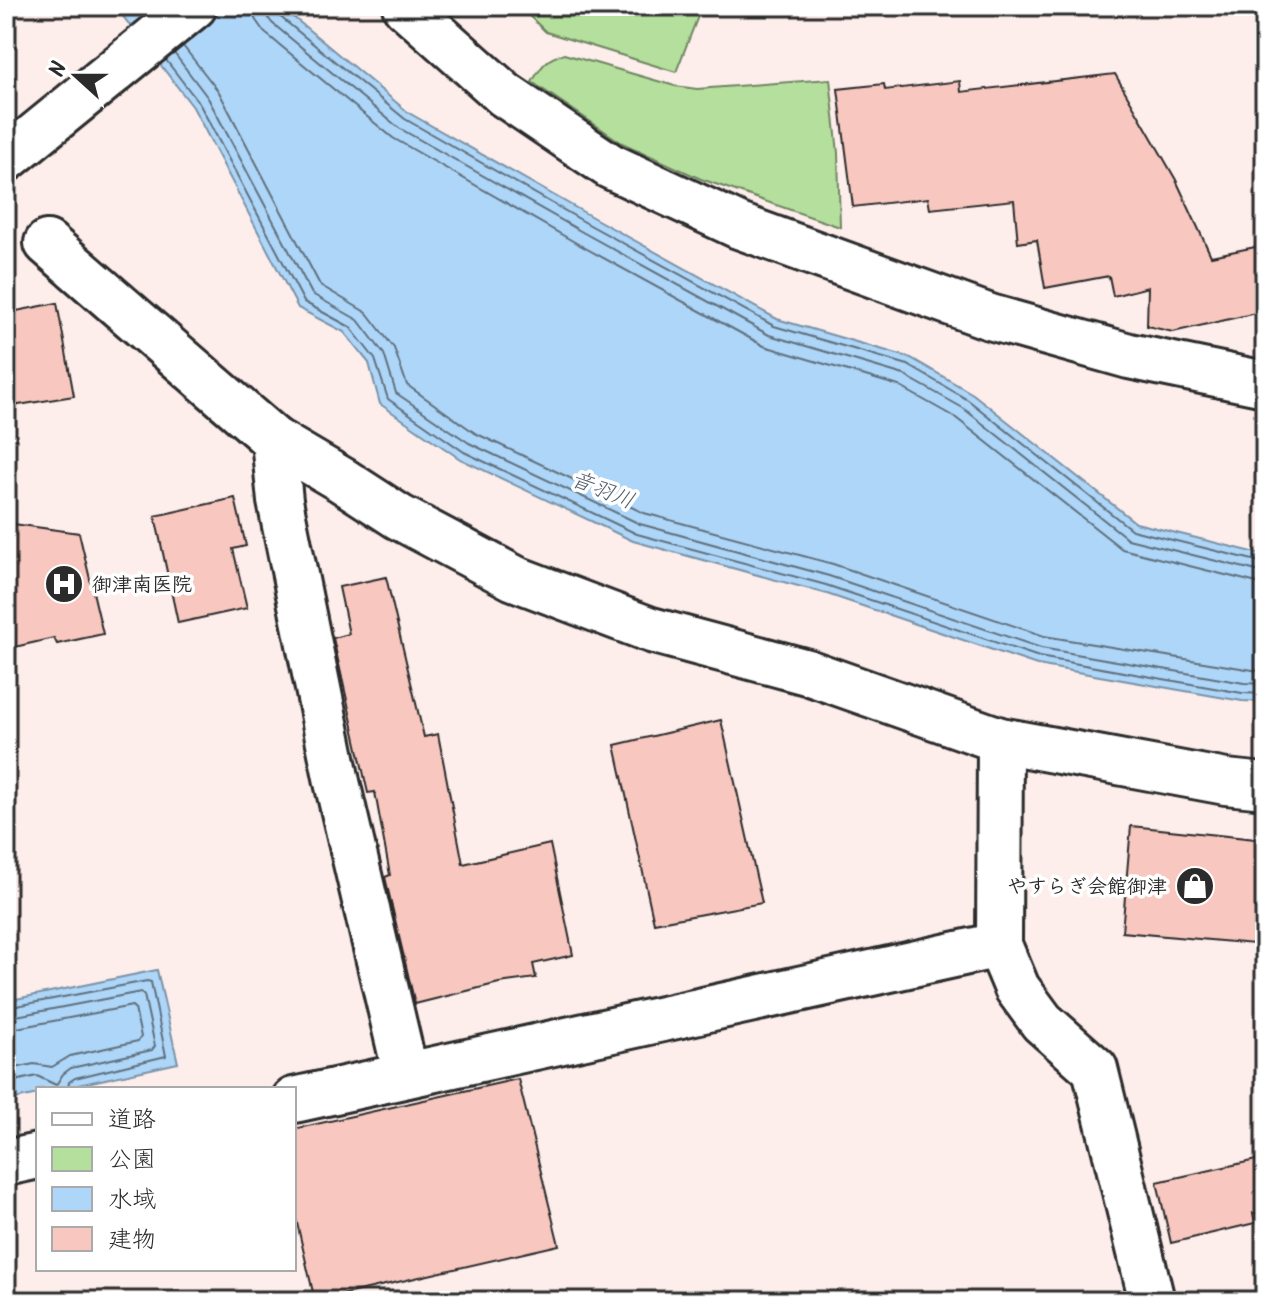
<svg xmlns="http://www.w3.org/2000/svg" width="1271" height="1307" font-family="Kalam,'Klee One',sans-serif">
  <rect width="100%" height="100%" fill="#fdeeec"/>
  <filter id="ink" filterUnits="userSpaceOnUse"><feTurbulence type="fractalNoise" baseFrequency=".0125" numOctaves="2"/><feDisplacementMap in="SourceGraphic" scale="16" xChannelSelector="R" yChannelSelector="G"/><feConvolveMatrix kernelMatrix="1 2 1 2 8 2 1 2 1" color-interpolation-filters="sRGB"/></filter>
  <g filter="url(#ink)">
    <g fill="#b4df9c" stroke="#708564" stroke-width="2">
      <polygon points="519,6 702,6 676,72 546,32"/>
      <path d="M564,54l111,32 22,3 133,-10 8,74 2,74 -139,-48 -79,-36 -90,-61c9,-15 14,-24 32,-28z"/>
    </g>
    <g fill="#aed6f8" stroke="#7a92a6" stroke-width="2">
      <polygon points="115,6 280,6 409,113 592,217 777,319 911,358 973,394 1136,523 1265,555 1265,702 1242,701 1037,665 824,593 633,541 460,459 380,404 369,363 344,332 298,308 193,107"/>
      <polygon points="157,970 178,1063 60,1089 38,1089 38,1094 6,1101 6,1001"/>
    </g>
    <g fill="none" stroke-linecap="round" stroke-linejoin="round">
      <g stroke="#5f6f7d" stroke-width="2">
        <polyline points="253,6 255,19 264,32 393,138 578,244 764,346 899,386 956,418 1122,549 1265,585"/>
        <polyline points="265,6 266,15 272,23 399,128 584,233 769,335 904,375 963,408 1128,539 1265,573"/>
        <polyline points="275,6 278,15 405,119 588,224 774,326 908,365 968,400 1132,530 1265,563"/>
        <polyline points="183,46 219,92 320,285 367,313 394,348 407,385 475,433 644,513 833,564 1044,636 1265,672"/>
        <polyline points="174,53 208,98 312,294 358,320 384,354 396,393 469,443 640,524 829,576 1041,648 1244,683 1265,684"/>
        <polyline points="166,60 199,103 304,302 350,327 375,359 388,399 464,452 637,534 826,585 1039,657 1242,693 1265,694"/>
        <polyline points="6,1008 147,981 151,982 166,1056 75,1078 69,1082 68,1089"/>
        <polyline points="6,1018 141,992 144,995 155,1046 152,1050 71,1068 63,1074 56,1085 37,1076 6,1083"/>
        <polyline points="6,1030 132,1006 135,1009 141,1037 138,1041 70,1056 52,1067 34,1064 6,1070"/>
      </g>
    </g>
    <g fill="#f8c8c0" stroke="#2b2b2b" stroke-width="2">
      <polygon points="1115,74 1176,180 1211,256 1265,245 1265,311 1173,332 1147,326 1148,287 1113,296 1109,276 1045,288 1037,240 1018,243 1014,200 930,209 928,198 853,207 838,89 884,84 885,90 960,81 961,92"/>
      <polygon points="57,303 74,396 6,407 6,313"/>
      <polygon points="235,498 246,546 233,549 247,608 178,623 155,516"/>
      <polygon points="6,523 79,533 103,634 57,644 54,638 6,649"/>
      <polygon points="386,577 424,737 438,734 463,864 550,844 573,955 533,964 536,978 499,983 415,1004 385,877 390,875 375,792 368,793 333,638 349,634 339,587"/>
      <polygon points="721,720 762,903 654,923 615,745"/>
      <polygon points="1131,826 1265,840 1265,945 1122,932"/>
      <polygon points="518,1079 559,1245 315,1301 294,1210 294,1129"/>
      <polygon points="1265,1158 1265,1205 1257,1206 1258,1213 1253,1213 1255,1223 1171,1243 1157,1182"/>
    </g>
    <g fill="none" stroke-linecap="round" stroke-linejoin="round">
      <g stroke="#2b2b2b" stroke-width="50">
        <g id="minor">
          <polyline points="405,6 505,95 610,166 739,226 990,317 1129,356 1265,384"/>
          <polyline points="47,243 274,440 342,480 399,517 514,578 651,630 807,672 1000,740 1226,782 1265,786"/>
          <polyline points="274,440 280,501 337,782 406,1075"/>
          <polyline points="1000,740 999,945 1017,988 1042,1022 1095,1069 1152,1301"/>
          <polyline points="294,1100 999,945"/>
          <polyline points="6,1163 38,1156"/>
        </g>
      </g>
      <g stroke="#2b2b2b" stroke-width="50">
        <polyline id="secondary" points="6,159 194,6"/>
      </g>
      <use href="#minor" stroke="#fff" stroke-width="44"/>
      <use href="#secondary" stroke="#fff" stroke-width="44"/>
    </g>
  </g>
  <defs>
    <g id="hospital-disc" transform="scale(2)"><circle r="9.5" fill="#2b2b2b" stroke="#fff"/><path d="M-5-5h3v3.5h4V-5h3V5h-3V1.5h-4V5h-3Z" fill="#fff"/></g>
    <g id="shop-disc" transform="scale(2)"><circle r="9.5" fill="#2b2b2b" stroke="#fff"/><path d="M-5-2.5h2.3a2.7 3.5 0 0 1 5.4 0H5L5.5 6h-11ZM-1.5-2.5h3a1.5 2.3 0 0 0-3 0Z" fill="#fff"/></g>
  </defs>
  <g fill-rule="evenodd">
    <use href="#hospital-disc" x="64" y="584"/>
    <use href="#shop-disc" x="1195" y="886"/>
  </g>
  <g text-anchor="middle" stroke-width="7" stroke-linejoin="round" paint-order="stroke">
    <g font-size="20" font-weight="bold" fill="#2b2b2b" stroke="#fff" text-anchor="start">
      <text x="92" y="591">御津南医院</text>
      <text x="1167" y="893" text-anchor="end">やすらぎ会館御津</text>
    </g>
    <g font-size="22" font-style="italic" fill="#525e68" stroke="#fff">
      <text transform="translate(603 489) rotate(22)" y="8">音羽川</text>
    </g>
  </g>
  <rect width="1271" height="1307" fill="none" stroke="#fff" stroke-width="32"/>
  <rect x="16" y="16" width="1239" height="1275" fill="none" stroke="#2b2b2b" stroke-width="3" filter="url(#ink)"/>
  <rect x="36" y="1087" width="260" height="184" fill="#ffffff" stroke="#aaaaaa" stroke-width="2"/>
  <rect x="52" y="1113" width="40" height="12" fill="#ffffff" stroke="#aaaaaa" stroke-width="2"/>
  <text x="108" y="1127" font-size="24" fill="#2b2b2b">道路</text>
  <rect x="52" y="1147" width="40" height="24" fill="#b4df9c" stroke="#aaaaaa" stroke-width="2"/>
  <text x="108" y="1167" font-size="24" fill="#2b2b2b">公園</text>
  <rect x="52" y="1187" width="40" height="24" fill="#aed6f8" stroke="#aaaaaa" stroke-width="2"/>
  <text x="108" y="1207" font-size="24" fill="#2b2b2b">水域</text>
  <rect x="52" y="1227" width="40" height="24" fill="#f8c8c0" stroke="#aaaaaa" stroke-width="2"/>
  <text x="108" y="1247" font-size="24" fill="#2b2b2b">建物</text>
  <g transform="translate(76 76) rotate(291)" stroke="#ffffff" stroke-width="6" paint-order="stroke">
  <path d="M0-6L14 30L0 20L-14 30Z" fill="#2b2b2b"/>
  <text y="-12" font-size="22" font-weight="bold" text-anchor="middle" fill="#2b2b2b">N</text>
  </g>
</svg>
